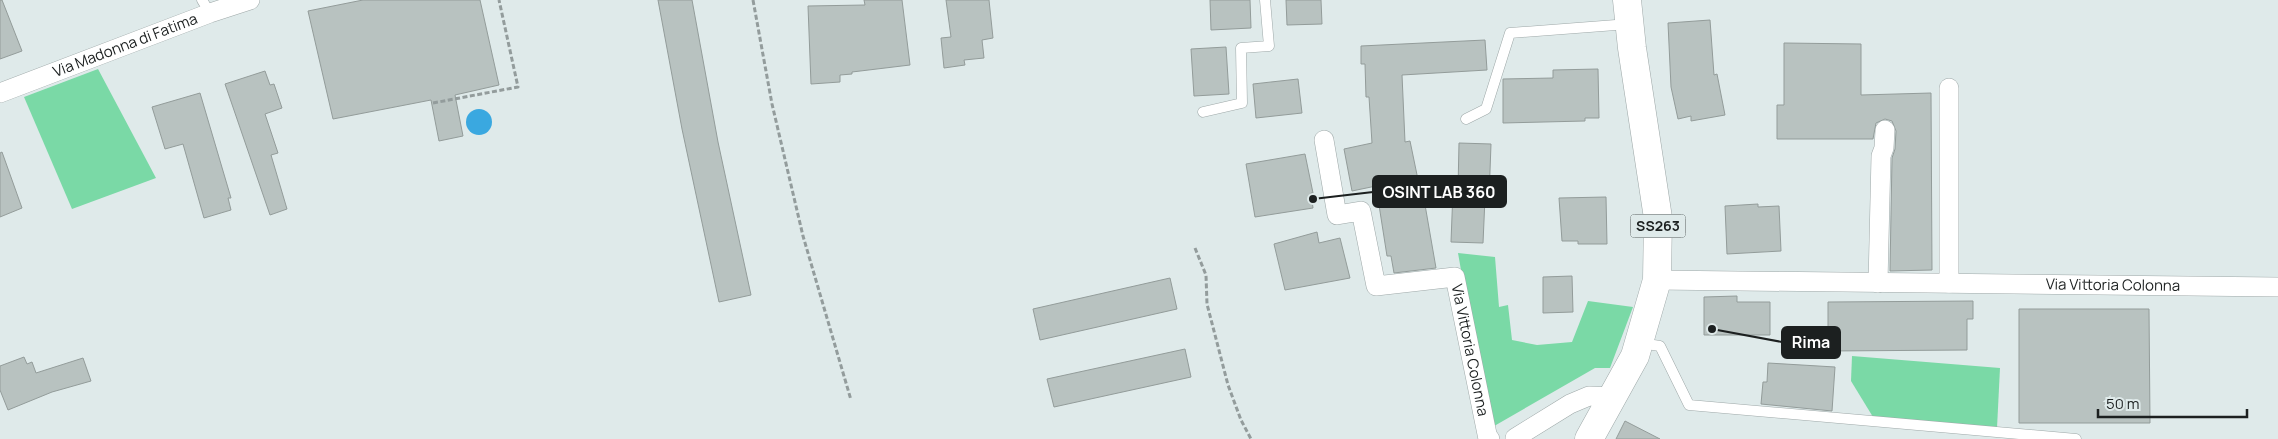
<svg xmlns="http://www.w3.org/2000/svg" width="2278" height="439" font-family="Manrope,sans-serif">
  <rect width="100%" height="100%" fill="#dfeaea"/>
  <g fill="#7ad9a6">
    <polygon points="98,69 156,178 72,209 24,97"/>
    <polygon points="1458,253 1495,257 1499,307 1508,305 1512,340 1537,345 1572,342 1588,301 1633,307 1610,368 1595,368 1489,429"/>
    <polygon points="1852,356 2000,368 1997,428 1873,417 1851,381"/>
  </g>
  <circle fill="#3aa8e0" cx="479" cy="122" r="13"/>
  <g fill="#b8c2c0" stroke="#939c9a">
    <polygon points="0,0 2,0 22,51 0,59"/>
    <polygon points="363,0 480,0 499,85 455,95 463,136 439,141 431,100 333,119 308,11"/>
    <polygon points="658,0 692,0 718,142 751,295 719,302 682,129"/>
    <polygon points="864,0 902,0 910,65 852,72 852,74 840,75 840,82 811,84 808,6 865,5"/>
    <polygon points="946,0 989,0 993,38 982,40 984,58 964,60 965,65 944,68 941,38 951,37"/>
    <polygon points="1210,0 1250,0 1251,28 1211,30"/>
    <polygon points="1286,0 1321,0 1322,24 1287,25"/>
    <polygon points="1710,20 1714,75 1717,74 1725,115 1691,121 1691,116 1678,119 1671,87 1668,23"/>
    <polygon points="1485,40 1487,70 1402,75 1405,142 1410,141 1422,199 1424,199 1436,268 1394,273 1391,256 1387,256 1376,186 1352,191 1344,149 1372,143 1369,97 1366,97 1365,64 1361,64 1361,46"/>
    <polygon points="1784,43 1861,44 1861,95 1931,93 1932,270 1890,271 1892,158 1895,149 1896,131 1892,121 1885,119 1876,123 1873,139 1777,139 1777,105 1784,105"/>
    <polygon points="1226,47 1229,94 1194,96 1191,49"/>
    <polygon points="1598,69 1599,118 1585,118 1585,121 1503,123 1503,79 1553,78 1553,70"/>
    <polygon points="265,71 270,85 274,84 282,108 265,114 278,153 271,155 287,209 270,215 225,84"/>
    <polygon points="1298,79 1302,113 1256,118 1253,84"/>
    <polygon points="200,93 231,198 228,198 231,210 204,218 183,144 165,149 152,107"/>
    <polygon points="1459,143 1491,144 1489,198 1485,198 1483,243 1451,242 1453,190 1458,189"/>
    <polygon points="2,152 22,208 0,217 0,153"/>
    <polygon points="1305,154 1313,193 1311,193 1313,208 1255,217 1246,164"/>
    <polygon points="1606,197 1607,244 1578,244 1578,241 1562,241 1559,198"/>
    <polygon points="1758,204 1758,207 1779,206 1781,251 1727,254 1725,206"/>
    <polygon points="1317,232 1319,243 1340,238 1350,278 1285,290 1274,244"/>
    <polygon points="1572,276 1573,312 1543,313 1543,277"/>
    <polygon points="1170,278 1177,309 1040,340 1033,309"/>
    <polygon points="1737,296 1737,302 1770,302 1770,335 1704,335 1704,297"/>
    <polygon points="1973,301 1973,319 1967,319 1967,350 1828,351 1828,302"/>
    <polygon points="2019,309 2149,309 2150,423 2019,423"/>
    <polygon points="1185,349 1191,377 1054,407 1047,379"/>
    <polygon points="24,357 27,364 32,362 36,373 83,358 91,381 52,392 8,410 0,390 0,366"/>
    <polygon points="1768,363 1835,367 1832,411 1761,404 1763,382 1767,382"/>
    <polygon points="1625,421 1660,439 1616,439"/>
  </g>
  <g fill="none" stroke-linecap="round" stroke-linejoin="round">
    <g stroke="#9ea8a8" stroke-width="11">
      <g id="lane">
        <polyline points="202,0 210,13"/>
        <polyline points="1203,112 1242,103 1241,48 1269,46 1265,0"/>
        <polyline points="1466,119 1486,109 1510,33 1629,24"/>
        <polyline points="1640,343 1660,346 1689,405 2076,439"/>
      </g>
    </g>
    <g stroke="#9ea8a8" stroke-width="20">
      <g id="street">
        <polyline points="1949,88 1949,283"/>
        <path id="s1" d="M0,93l210,-80 40,-13"/>
        <path id="s2" d="M1324,140l13,75 24,-4 15,75 79,-9 33,162h2"/>
        <path id="s3" d="M1657,280l621,7"/>
        <polyline points="1878,283 1881,156 1884,148 1885,130"/>
        <polyline points="1515,438 1570,404 1589,396 1613,397"/>
      </g>
    </g>
    <g stroke="#9ea8a8" stroke-width="29">
      <polyline id="primary" points="1589,439 1635,356 1657,280 1658,218 1632,48 1627,0"/>
    </g>
    <g stroke="#939c9c" stroke-width="3" stroke-dasharray="5 2.5" stroke-linecap="butt">
      <polyline points="753,0 772,104 803,236 851,400"/>
      <polyline points="433,103 518,87 499,0"/>
      <polyline points="1195,248 1206,275 1207,304 1228,385 1241,420 1251,439"/>
    </g>
    <use href="#lane" stroke="#fff" stroke-width="10"/>
    <use href="#street" stroke="#fff" stroke-width="19"/>
    <use href="#primary" stroke="#fff" stroke-width="28"/>
  </g>
  <g text-anchor="middle" stroke-width="4" stroke-linejoin="round" paint-order="stroke">
    <rect fill="#dfeaea" stroke="#565d5d" stroke-width="1" x="1630.5" y="214.5" width="55" height="23" rx="4"/>
    <g font-size="14" font-weight="bold" fill="#1c2020">
      <text x="1658" y="231">SS263</text>
    </g>
    <g font-size="15" fill="#1c2020" stroke="#dfeaea">
      <text dy="5" stroke="none"><textPath href="#s1" startOffset="134">Via Madonna di Fatima</textPath></text>
      <text dy="5" stroke="none"><textPath href="#s3" startOffset="456">Via Vittoria Colonna</textPath></text>
      <text dy="5" stroke="none"><textPath href="#s2" startOffset="331">Via Vittoria Colonna</textPath></text>
    </g>
  </g>
  <path fill="none" stroke="#1c2020" stroke-width="2" d="M1313 199L1373 192M1712 329L1782 342"/>
  <g fill="#1c2020" stroke="#dfeaea" stroke-width="2">
    <circle cx="1313" cy="199" r="5"/>
    <circle cx="1712" cy="329" r="5"/>
  </g>
  <g fill="#1c2020" stroke="#1c2020" stroke-width="2">
    <rect x="1373" y="176" width="133" height="31" rx="5"/>
    <rect x="1782" y="327" width="58" height="31" rx="5"/>
  </g>
  <g font-size="16" text-anchor="middle" font-weight="bold" fill="#fff">
    <text x="1439" y="198">OSINT LAB 360</text>
    <text x="1811" y="348">Rima</text>
  </g>
  <path d="M2098 409v8h149v-8" fill="none" stroke="#1c2020" stroke-width="2.5"/>
  <text x="2106" y="409" font-size="15" fill="#1c2020" stroke="#dfeaea" stroke-width="4" paint-order="stroke">50 m</text>
</svg>
